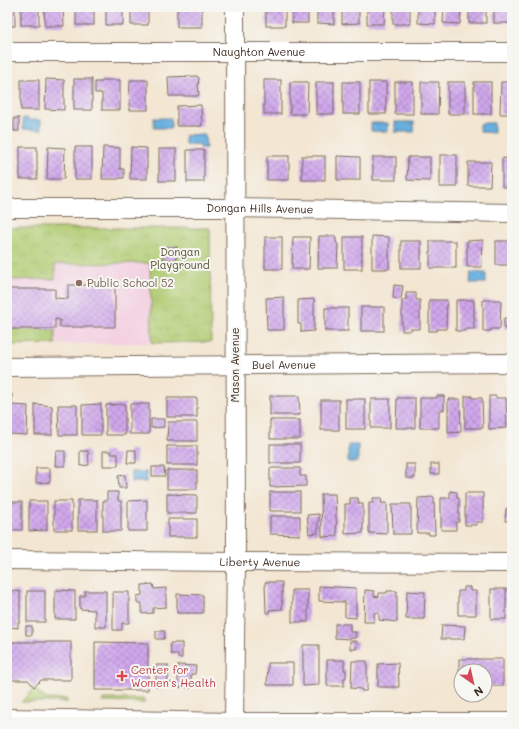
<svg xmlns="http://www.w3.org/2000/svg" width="519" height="729" font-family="Mali,sans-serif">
  <defs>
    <pattern id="grass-tufts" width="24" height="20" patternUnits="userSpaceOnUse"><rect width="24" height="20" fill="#b1cc72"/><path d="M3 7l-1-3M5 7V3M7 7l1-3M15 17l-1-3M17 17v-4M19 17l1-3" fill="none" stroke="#99af62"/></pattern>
    <pattern id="park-crowns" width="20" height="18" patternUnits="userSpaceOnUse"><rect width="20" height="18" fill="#b1cc72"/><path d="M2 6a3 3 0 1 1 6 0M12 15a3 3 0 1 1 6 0" fill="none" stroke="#99af62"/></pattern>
    <pattern id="water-ripples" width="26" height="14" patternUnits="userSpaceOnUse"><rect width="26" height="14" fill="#68afdf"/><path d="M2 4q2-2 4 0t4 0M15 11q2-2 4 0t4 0" fill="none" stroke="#578fb4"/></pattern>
    <pattern id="building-cross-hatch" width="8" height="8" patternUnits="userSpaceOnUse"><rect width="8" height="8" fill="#d0a7ed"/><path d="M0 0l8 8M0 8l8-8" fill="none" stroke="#aa88bf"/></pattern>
  </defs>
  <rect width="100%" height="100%" fill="#f6f6f2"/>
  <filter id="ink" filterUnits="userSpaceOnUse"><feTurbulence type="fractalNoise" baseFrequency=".025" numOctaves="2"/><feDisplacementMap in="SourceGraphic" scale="8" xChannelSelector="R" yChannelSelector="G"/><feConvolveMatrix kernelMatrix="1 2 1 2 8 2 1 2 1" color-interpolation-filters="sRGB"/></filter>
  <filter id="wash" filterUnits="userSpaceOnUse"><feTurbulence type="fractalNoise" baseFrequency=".012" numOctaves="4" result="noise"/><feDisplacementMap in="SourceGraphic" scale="16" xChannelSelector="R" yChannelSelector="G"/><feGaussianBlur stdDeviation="0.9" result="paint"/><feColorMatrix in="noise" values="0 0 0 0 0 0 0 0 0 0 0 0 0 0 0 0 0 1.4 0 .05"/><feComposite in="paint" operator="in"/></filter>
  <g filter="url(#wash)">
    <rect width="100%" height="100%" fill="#f3e6d2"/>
    <polygon fill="#f3cfe0" points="7,228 150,263 152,343 7,345"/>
    <g fill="url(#grass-tufts)" stroke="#767b48">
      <polygon points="7,329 55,329 55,344 7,345"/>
      <polygon points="35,688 46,699 66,699 68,702 21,702"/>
      <polygon points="103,699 143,699 145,703 103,702"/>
    </g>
    <polygon fill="url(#park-crowns)" stroke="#767b48" points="7,228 210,228 211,342 152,343 150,263 55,264 55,279 7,280"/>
    <g fill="url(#water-ripples)" stroke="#526c7e">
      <polygon points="23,118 28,118 28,120 41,120 41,130 23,129"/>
      <rect x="154" y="118" width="17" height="10"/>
      <rect x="395" y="122" width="19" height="10"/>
      <polygon points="371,123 388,123 388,132 371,131"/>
      <polygon points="481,123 494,123 494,133 481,132 481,130 479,130 479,125 481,125"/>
      <polygon points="205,134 206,148 200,148 200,144 185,145 185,135"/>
      <polygon points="471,272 486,273 486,283 470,283"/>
      <rect x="348" y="445" width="10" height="17"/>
      <rect x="131" y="472" width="15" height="10"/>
    </g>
    <g id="blocks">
      <g fill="url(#building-cross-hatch)">
        <rect x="7" y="7" width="8" height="19"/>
        <rect x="21" y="7" width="18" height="18"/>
        <polygon points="44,7 63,7 64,26 45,26"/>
        <rect x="76" y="7" width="18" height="18"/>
        <rect x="106" y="7" width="17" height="18"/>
        <rect x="131" y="7" width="17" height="18"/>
        <rect x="177" y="7" width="25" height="20"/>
        <rect x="266" y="7" width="19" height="19"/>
        <rect x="292" y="7" width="16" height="16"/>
        <polygon points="317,7 334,7 334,24 317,23"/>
        <polygon points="342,7 359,7 359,23 342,24"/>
        <polygon points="367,7 385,7 384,24 367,24"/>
        <rect x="393" y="7" width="17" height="17"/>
        <polygon points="418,7 435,7 435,24 418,23"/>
        <polygon points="444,7 461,7 460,24 443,23"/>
        <rect x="469" y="7" width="17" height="16"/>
        <rect x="494" y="7" width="17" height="16"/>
        <polygon points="197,76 199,78 198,86 199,94 198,96 169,96 168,77"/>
        <rect x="7" y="79" width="3" height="31"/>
        <polygon points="46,79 64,80 64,110 45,109"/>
        <rect x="74" y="79" width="18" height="31"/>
        <rect x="21" y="80" width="18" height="30"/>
        <polygon points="102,80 120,80 120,110 102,110 102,93 95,93 95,82 102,82"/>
        <polygon points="130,80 148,80 148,110 129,110"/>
        <rect x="264" y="80" width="17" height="34"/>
        <polygon points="290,82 308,82 307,114 290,114"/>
        <rect x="316" y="82" width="18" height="32"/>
        <rect x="343" y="82" width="17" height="32"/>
        <rect x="369" y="82" width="17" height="32"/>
        <rect x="395" y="82" width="18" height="32"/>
        <polygon points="421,82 439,82 438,114 421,114"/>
        <rect x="448" y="82" width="17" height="32"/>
        <rect x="474" y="82" width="17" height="32"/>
        <polygon points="501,82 512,82 512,114 500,114"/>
        <polygon points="201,105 202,126 177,126 177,106"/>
        <rect x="14" y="118" width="5" height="13"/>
        <polygon points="7,147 10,147 9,179 7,179"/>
        <rect x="20" y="147" width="17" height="32"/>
        <polygon points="48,147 65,148 64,179 47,179"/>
        <rect x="75" y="147" width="17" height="32"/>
        <polygon points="103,147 120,148 120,169 124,169 124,178 120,178 119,179 102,179"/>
        <polygon points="131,147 147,148 147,179 130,179"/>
        <rect x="159" y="149" width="17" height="32"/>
        <rect x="187" y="150" width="17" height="32"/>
        <rect x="440" y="155" width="17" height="32"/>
        <rect x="267" y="156" width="22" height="24"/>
        <rect x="302" y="156" width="23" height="24"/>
        <polygon points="337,156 360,157 360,180 337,180"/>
        <rect x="373" y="157" width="23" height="23"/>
        <polygon points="408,157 430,157 430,181 407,180"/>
        <polygon points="502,158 512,159 512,187 502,187"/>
        <polygon points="468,162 491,162 490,186 468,186"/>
        <polygon points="319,236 335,236 335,238 336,238 336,243 338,244 337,268 318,268"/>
        <polygon points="372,236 389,237 389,269 372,269"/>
        <rect x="265" y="237" width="17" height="32"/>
        <polygon points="293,237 310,237 309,269 292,269"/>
        <rect x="344" y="237" width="18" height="32"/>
        <polygon points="483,240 482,267 467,267 467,241"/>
        <rect x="401" y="241" width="20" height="27"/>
        <rect x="430" y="241" width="26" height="27"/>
        <rect x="496" y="241" width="16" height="24"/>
        <polygon points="163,247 177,247 176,260 163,260"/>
        <polygon points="68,285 115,285 115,327 60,327 60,320 55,319 55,329 7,329 7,289 55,289 55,298 68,299"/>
        <polygon points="394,285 403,286 401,299 393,298"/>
        <polygon points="406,293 416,293 416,300 420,300 420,329 410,329 410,331 402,331 402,300 406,300"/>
        <polygon points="284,297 284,330 267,330 266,298"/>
        <polygon points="314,299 314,331 301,332 301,324 298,324 298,300"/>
        <polygon points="429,300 447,300 446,329 437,329 437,331 429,331"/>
        <polygon points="456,300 474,300 474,329 464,329 464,331 456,331"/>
        <polygon points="483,300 501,300 500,329 491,329 491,331 483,331"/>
        <polygon points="510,300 512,300 512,331 510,332 510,329 504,329 504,318 510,318"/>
        <rect x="361" y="307" width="23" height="24"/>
        <rect x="325" y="308" width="23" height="23"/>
        <polygon points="7,394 12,394 12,405 28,406 27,435 10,434 11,406 7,406"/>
        <polygon points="270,396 299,396 300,415 270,415"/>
        <polygon points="437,396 444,396 444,410 439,410 439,428 420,428 420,398 437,398"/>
        <polygon points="465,396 472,396 472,398 482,398 483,428 465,428"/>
        <polygon points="489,396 496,396 496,398 506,398 507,428 489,429"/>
        <rect x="167" y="398" width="30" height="19"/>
        <polygon points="397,398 415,398 415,428 396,428"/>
        <rect x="346" y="399" width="19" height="30"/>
        <rect x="371" y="399" width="19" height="29"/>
        <polygon points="448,399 460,399 461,432 448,433"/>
        <rect x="321" y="400" width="18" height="30"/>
        <polygon points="35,404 52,406 52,435 35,435"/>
        <polygon points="101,404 101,435 82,435 82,405"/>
        <polygon points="125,404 125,435 106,435 106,405"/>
        <rect x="130" y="404" width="19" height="30"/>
        <polygon points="58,405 77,405 77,435 59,435"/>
        <polygon points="151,419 164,419 164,427 151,428"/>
        <rect x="270" y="420" width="30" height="19"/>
        <polygon points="168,422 197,422 197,441 167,441"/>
        <rect x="270" y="444" width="30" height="19"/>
        <rect x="167" y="446" width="30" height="19"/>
        <polygon points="128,450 136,450 136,463 127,463"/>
        <polygon points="56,451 65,451 65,466 55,466"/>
        <polygon points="80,451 88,451 89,465 80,466"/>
        <polygon points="103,451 111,451 111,454 118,454 118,466 103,466"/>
        <rect x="406" y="464" width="9" height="14"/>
        <rect x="431" y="464" width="8" height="10"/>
        <polygon points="152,467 164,467 165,476 152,476"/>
        <polygon points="36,468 50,468 50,482 36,483"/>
        <polygon points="270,468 300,468 300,476 306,476 306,486 270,487"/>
        <rect x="167" y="470" width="30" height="19"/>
        <polygon points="125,475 126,488 119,488 118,476"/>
        <polygon points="450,491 457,492 457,498 459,498 459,522 456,522 456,530 441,530 441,498 450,498"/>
        <polygon points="107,492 118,492 118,501 121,501 121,531 103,531 103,501 107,501"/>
        <rect x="270" y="492" width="30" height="19"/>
        <polygon points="465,493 483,493 483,522 477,522 477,525 465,525"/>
        <polygon points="167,494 197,495 197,513 167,513"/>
        <polygon points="321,494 335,494 337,536 322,537"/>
        <polygon points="434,497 435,535 429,535 429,533 417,533 418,498"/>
        <polygon points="350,498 358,498 359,504 363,504 363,533 345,534 345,504 350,504"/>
        <polygon points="373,498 382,498 381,503 387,503 387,534 369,533 369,503 373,503"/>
        <rect x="78" y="500" width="19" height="30"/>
        <polygon points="147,500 147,531 128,531 128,501"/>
        <polygon points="29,501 47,501 47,530 29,531"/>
        <rect x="54" y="501" width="18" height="29"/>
        <rect x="7" y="502" width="15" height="28"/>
        <polygon points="392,504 411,504 411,534 393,534"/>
        <polygon points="506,509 512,509 512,521 505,521"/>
        <polygon points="319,514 319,521 318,521 318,533 309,534 307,515"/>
        <polygon points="270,516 300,516 300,535 270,534"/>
        <rect x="168" y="519" width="29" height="18"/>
        <polygon points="265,582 282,582 282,609 269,610 269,613 266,613"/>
        <polygon points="153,584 154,589 166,588 166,607 153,608 153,613 142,614 142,603 137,603 137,596 142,595 142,585"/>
        <polygon points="319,586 356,588 356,618 345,617 345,602 319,601"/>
        <polygon points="464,587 470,587 470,591 476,591 476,615 458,615 458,591 464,591"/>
        <rect x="491" y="589" width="15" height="30"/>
        <polygon points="10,590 20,592 20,622 18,622 18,628 10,627 10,622 7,622 7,592 11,592"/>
        <polygon points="57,590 75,591 75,619 55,619 55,591 57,591"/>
        <rect x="292" y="590" width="16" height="32"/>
        <polygon points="365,590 374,591 374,596 379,597 379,593 387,593 387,591 397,591 397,622 379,620 379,613 374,613 374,622 364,622"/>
        <rect x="27" y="591" width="18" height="31"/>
        <polygon points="85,591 106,591 106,627 95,627 95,610 80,609 80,596 85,596"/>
        <polygon points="407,591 425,592 424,619 406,619"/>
        <polygon points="113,592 129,592 129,623 122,623 122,630 113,630"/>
        <polygon points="177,594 203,595 203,613 177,613"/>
        <polygon points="335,624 350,624 350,632 356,632 355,638 350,638 350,639 335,638"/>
        <polygon points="442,625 465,626 464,639 441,639"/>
        <rect x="26" y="626" width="6" height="9"/>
        <polygon points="156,631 165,631 164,639 156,639"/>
        <polygon points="350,641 357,641 356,649 350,649"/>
        <polygon points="7,642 71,642 71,680 41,680 34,687 28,680 7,680"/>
        <polygon points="95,642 148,643 148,690 95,690"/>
        <polygon points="170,643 182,643 182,658 178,658 178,654 171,654"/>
        <polygon points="303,645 319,645 319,685 303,686"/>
        <polygon points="459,659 503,659 503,686 485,686 485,671 461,671 461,687 459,687"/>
        <polygon points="327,660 344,660 344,670 346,670 346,678 344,678 344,686 327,686"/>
        <polygon points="352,661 367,661 367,689 366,691 362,691 361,689 351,688"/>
        <polygon points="268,663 293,663 293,685 267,685"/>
        <polygon points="398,663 399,687 378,687 378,664"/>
        <polygon points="156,665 168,665 168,686 156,687"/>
        <polygon points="178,665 196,666 195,674 191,674 191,688 178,687"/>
      </g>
    </g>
  </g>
  <g filter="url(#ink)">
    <use href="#blocks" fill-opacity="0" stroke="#7b6c5d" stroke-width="1"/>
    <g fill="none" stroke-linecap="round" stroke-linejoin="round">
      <g stroke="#7b6c5d" stroke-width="20">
        <g id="minor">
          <path id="s1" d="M7,52h505"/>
          <path id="s2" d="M7,208h228l277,5"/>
          <path id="s3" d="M7,367l505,-4"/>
          <path id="s4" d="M7,560l229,2 276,1"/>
          <polyline points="7,718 234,722 512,722"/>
          <polyline points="234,722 236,562 235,7"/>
        </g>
      </g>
      <use href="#minor" stroke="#fff" stroke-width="18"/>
    </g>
  </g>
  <circle fill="#8d6e63" stroke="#f6f6f2" stroke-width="1.5" cx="79" cy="283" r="4"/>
  <path fill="#e0444e" stroke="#f6f6f2" stroke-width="1.5" d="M120 670h4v4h4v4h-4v4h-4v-4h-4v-4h4z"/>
  <g text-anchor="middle" stroke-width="4" stroke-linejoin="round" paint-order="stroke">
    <g font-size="11" fill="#3b2a1e" stroke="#f6f6f2">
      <text dy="4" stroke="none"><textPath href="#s1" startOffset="252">Naughton Avenue</textPath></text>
      <text dy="4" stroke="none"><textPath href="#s2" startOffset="253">Dongan Hills Avenue</textPath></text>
      <text dy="4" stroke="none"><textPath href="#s3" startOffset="277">Buel Avenue</textPath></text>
      <text transform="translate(235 365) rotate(-90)" y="4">Mason Avenue</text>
      <text dy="4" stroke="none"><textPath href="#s4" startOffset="253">Liberty Avenue</textPath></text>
    </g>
    <g font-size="11" fill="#585233" stroke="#f6f6f2">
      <text x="180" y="256">Dongan<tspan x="180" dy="13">Playground</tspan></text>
    </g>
    <g font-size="11" fill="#785e54" stroke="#f6f6f2" text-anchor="start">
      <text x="87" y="287">Public School 52</text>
    </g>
    <g font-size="11" fill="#be3a42" stroke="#f6f6f2" text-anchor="start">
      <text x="131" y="674">Center for<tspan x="131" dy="13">Women's Health</tspan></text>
    </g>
  </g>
  <rect width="519" height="729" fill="none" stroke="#f6f6f2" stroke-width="24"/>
  <g transform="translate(473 683) rotate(146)"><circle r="19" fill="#f6f6f2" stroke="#aba49d"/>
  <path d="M0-3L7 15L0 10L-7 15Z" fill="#d1495b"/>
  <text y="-6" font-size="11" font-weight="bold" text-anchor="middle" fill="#3b2a1e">N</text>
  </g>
</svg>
